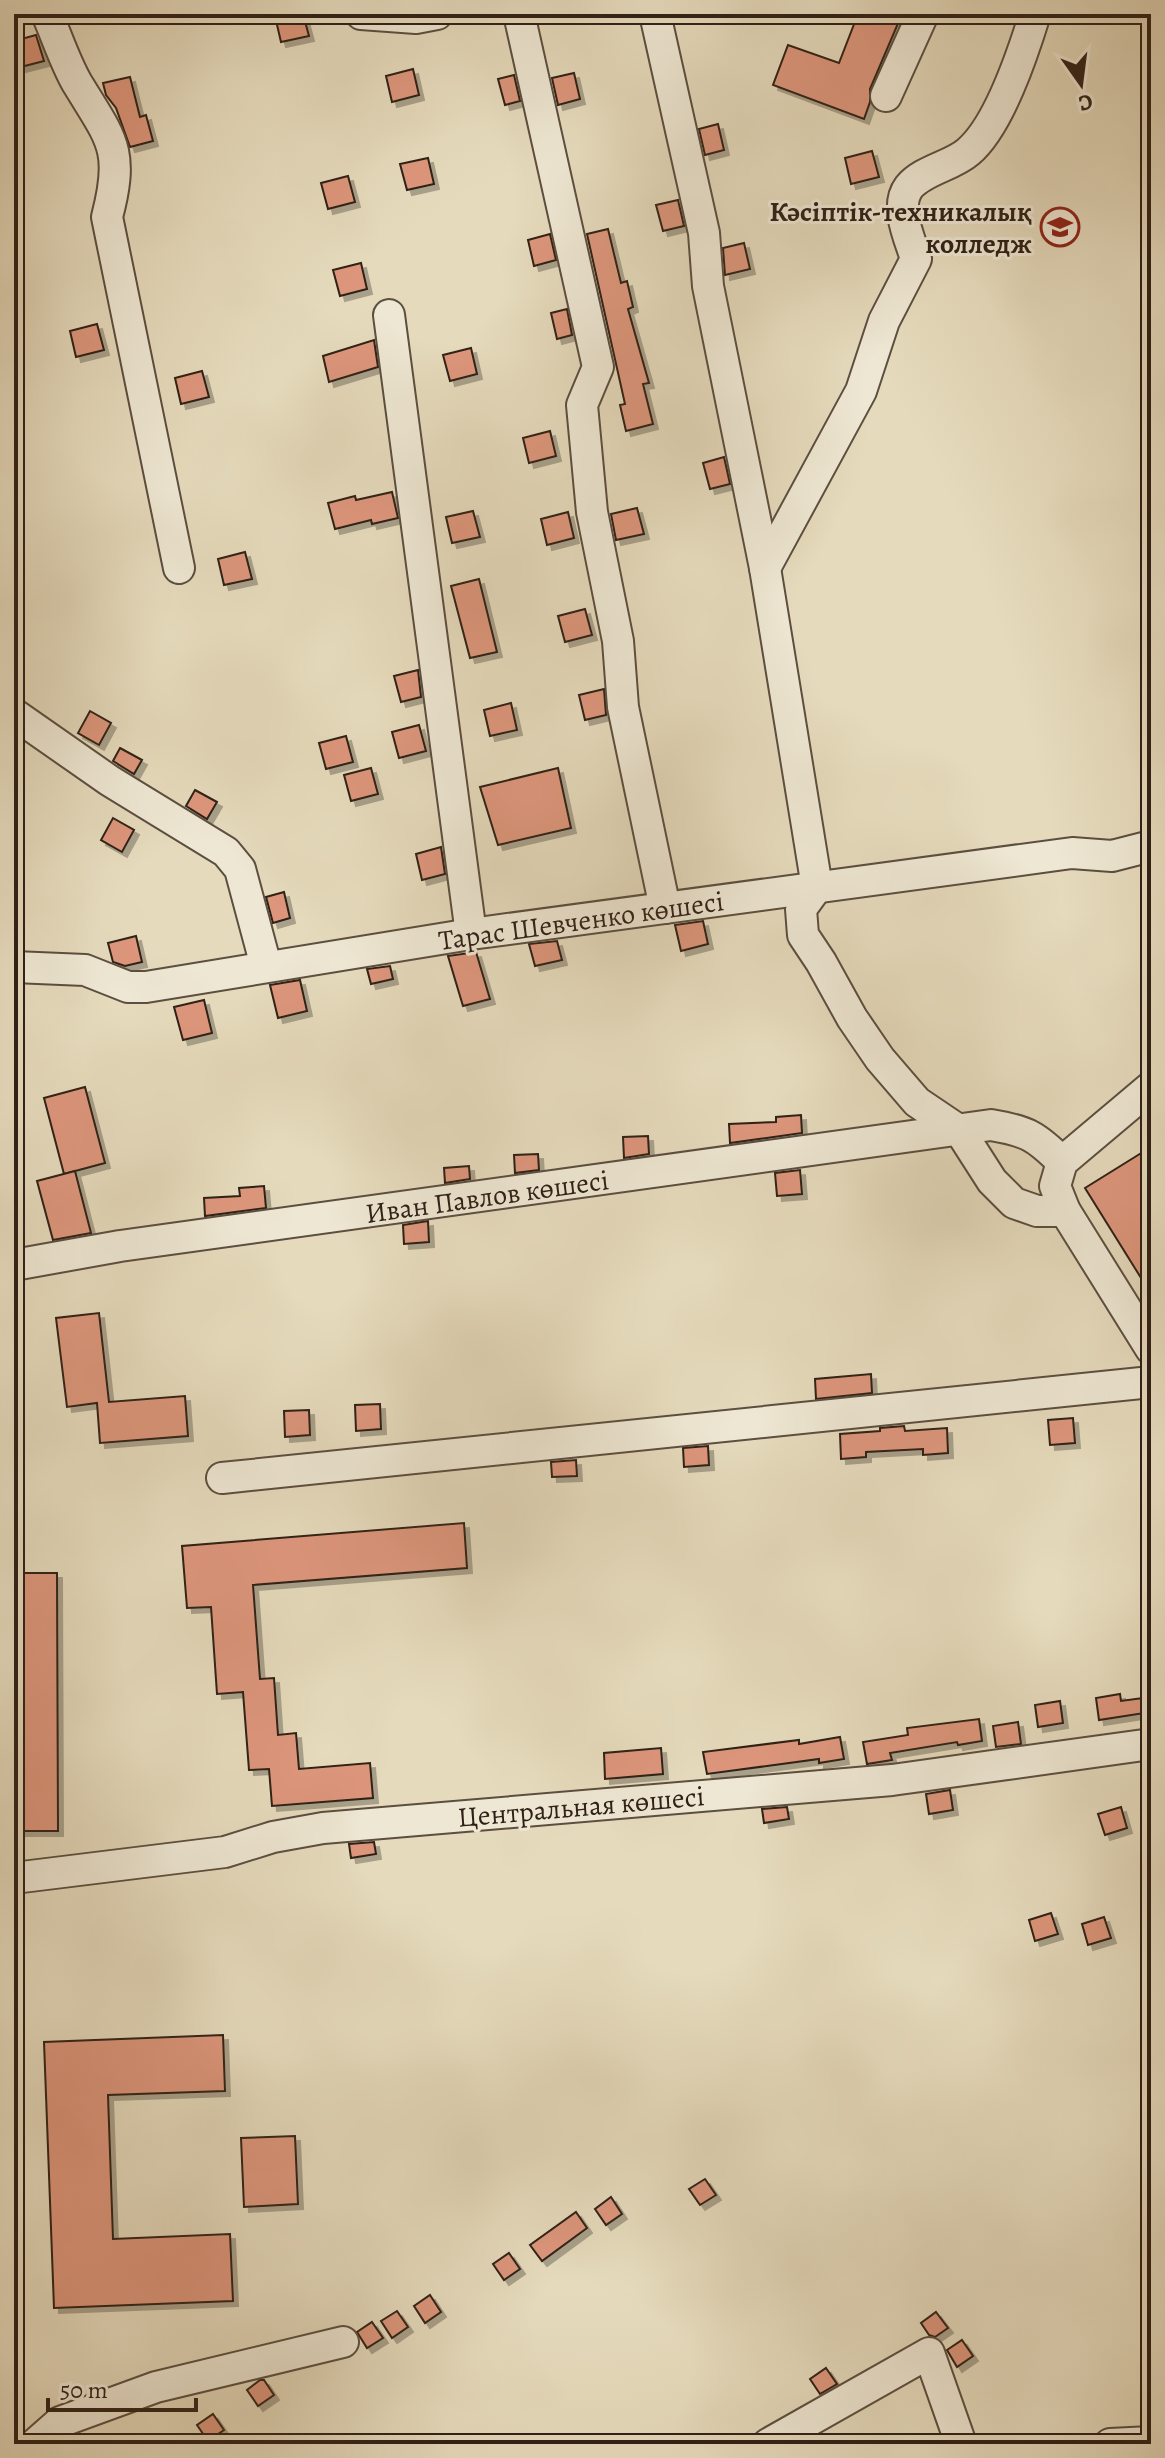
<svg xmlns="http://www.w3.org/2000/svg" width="1165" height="2458" font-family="Alegreya,serif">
  <defs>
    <filter id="shadow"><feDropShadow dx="5" dy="5" stdDeviation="0" flood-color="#0004"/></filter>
  </defs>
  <rect width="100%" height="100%" fill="#e5dabc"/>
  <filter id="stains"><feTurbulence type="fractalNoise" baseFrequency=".0025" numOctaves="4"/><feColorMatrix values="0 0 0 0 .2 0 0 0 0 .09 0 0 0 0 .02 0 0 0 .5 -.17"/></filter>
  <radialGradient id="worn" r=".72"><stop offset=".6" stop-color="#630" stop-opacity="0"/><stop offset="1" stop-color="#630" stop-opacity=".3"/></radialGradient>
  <g fill="#dd967b" stroke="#2f2017" stroke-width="2" filter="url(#shadow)">
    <polygon points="284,14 303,14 309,36 281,42 275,16"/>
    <polygon points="858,14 902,14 870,89 870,102 864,119 773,85 788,45 839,63"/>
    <polygon points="36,35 44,61 17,68 14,41"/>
    <polygon points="413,69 419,95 392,102 386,76"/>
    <polygon points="574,73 580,99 558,105 552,78"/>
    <polygon points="514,75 520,101 505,105 498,79"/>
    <polygon points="130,77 140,117 146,115 153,141 130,147 116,108 106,95 103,83"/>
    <polygon points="718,124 724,150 705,155 699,129"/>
    <polygon points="872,151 879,177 851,184 845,158"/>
    <polygon points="428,158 434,184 407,190 400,164"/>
    <polygon points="348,176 355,202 328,209 321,183"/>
    <polygon points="678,200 684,226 663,231 656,205"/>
    <polygon points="608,229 621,283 627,281 633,307 628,309 649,383 643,384 653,424 626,431 620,405 625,404 587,234"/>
    <polygon points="550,234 556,260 534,266 528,240"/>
    <polygon points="744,243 750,269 725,275 723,248"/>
    <polygon points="361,263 367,289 340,296 333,270"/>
    <polygon points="567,309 572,335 557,339 551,313"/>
    <polygon points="97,324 104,350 76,357 70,331"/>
    <polygon points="374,340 378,367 329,382 323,356"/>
    <polygon points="471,348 477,374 450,381 443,355"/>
    <polygon points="202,371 209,397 181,404 175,378"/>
    <polygon points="550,431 556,456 529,463 523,438"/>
    <polygon points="724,457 730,484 710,489 703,463"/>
    <polygon points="392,492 398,518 372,524 371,520 335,529 328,503 355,496 356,500"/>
    <polygon points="637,508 644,534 616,540 611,514"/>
    <polygon points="473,511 480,537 452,543 446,517"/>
    <polygon points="568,512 574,538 547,545 541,519"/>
    <polygon points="245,552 252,579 224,585 218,559"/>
    <polygon points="479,579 497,652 470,658 451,586"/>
    <polygon points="585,609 592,635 565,642 558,616"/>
    <polygon points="418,670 421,697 401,702 394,676"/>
    <polygon points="604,689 606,715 585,720 579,695"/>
    <polygon points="511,703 517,730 490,736 484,710"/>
    <polygon points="90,711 111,723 99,745 78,733"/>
    <polygon points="419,725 426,751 399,758 392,732"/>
    <polygon points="346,736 353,762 326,769 319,743"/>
    <polygon points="120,748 142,760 134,774 113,761"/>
    <polygon points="371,768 378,794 351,801 344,775"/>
    <polygon points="558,768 571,828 498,845 480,787"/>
    <polygon points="195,790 217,802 207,819 186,806"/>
    <polygon points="113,818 134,830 122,852 101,840"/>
    <polygon points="441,847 445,874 422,880 416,854"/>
    <polygon points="284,892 290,918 273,923 266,897"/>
    <polygon points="703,921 708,944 681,951 675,925"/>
    <polygon points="136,936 142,962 125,966 113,962 108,943"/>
    <polygon points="557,941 562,960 535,966 529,944"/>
    <polygon points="476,952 490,999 463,1006 448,956"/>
    <polygon points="390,966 393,979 371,984 367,969"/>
    <polygon points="300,980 307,1011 278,1018 270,985"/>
    <polygon points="204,1000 212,1033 183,1040 174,1007"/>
    <polygon points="85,1087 105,1163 64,1174 44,1098"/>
    <polygon points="801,1115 802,1133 730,1143 729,1124 776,1122 776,1117"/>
    <polygon points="648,1136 649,1154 624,1158 623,1137"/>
    <polygon points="1151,1147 1151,1294 1085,1188"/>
    <polygon points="538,1154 539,1170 515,1173 514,1155"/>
    <polygon points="469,1166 470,1179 445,1183 444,1168"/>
    <polygon points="800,1170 802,1194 777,1196 775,1173"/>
    <polygon points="75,1171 91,1233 53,1240 37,1181"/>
    <polygon points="264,1186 266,1208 205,1216 204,1198 240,1196 239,1188"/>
    <polygon points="428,1221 429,1242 404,1244 403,1225"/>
    <polygon points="99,1313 109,1402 185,1396 188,1436 100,1443 97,1403 67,1407 56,1318"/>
    <polygon points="871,1374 872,1393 816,1399 815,1379"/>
    <polygon points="380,1404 381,1429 356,1431 355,1405"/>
    <polygon points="309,1410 310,1435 285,1437 284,1411"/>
    <polygon points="1073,1418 1075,1443 1050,1445 1048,1420"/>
    <polygon points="904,1426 905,1431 947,1428 948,1453 923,1455 923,1449 866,1452 866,1457 841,1459 840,1434 880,1431 880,1428"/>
    <polygon points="708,1446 709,1465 684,1467 683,1448"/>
    <polygon points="576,1460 577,1476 552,1477 551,1462"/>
    <polygon points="464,1523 467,1568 253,1585 260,1679 274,1678 278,1735 296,1733 299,1769 370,1763 373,1798 272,1806 269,1769 249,1770 243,1692 217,1694 211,1607 187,1608 182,1546"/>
    <polygon points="14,1573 57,1573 58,1831 14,1831"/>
    <polygon points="1120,1694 1121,1701 1151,1697 1151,1712 1099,1720 1096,1698"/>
    <polygon points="1060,1701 1063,1723 1038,1727 1035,1705"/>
    <polygon points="979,1719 982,1741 958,1745 957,1742 890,1753 892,1760 867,1764 863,1742 908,1735 907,1728"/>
    <polygon points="1018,1722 1021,1744 996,1747 993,1726"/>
    <polygon points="840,1737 844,1759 819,1763 819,1759 707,1774 703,1752 799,1740 799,1744"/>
    <polygon points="661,1748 663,1774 605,1779 604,1753"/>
    <polygon points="950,1790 953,1810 929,1814 926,1794"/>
    <polygon points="787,1807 789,1819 764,1823 762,1809"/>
    <polygon points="1121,1807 1127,1828 1105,1835 1098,1814"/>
    <polygon points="374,1842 376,1854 351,1858 349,1844"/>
    <polygon points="1051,1913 1058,1934 1035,1941 1029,1920"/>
    <polygon points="1104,1917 1111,1938 1088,1945 1082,1924"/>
    <polygon points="223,2035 225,2091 108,2095 113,2239 230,2234 233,2301 54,2308 44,2042"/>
    <polygon points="295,2136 298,2204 244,2207 241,2138"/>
    <polygon points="705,2179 716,2195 700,2205 689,2189"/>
    <polygon points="611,2197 622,2214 606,2225 595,2209"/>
    <polygon points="576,2212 587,2228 542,2261 530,2245"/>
    <polygon points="509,2253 520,2269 504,2280 493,2264"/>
    <polygon points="430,2295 441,2312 425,2323 414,2306"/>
    <polygon points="397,2311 408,2327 392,2338 381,2321"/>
    <polygon points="936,2312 948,2328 935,2337 929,2335 921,2323"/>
    <polygon points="372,2322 383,2338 367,2348 357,2332"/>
    <polygon points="962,2340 973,2356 957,2367 947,2350"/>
    <polygon points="826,2368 837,2384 820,2394 810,2379"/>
    <polygon points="260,2380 264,2380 274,2395 258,2406 247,2390"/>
    <polygon points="213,2414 224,2430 208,2441 197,2425"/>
  </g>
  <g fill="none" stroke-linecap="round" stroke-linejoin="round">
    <g stroke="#5c4e40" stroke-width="34">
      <g id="minor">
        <path d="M47,14c10,23 18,48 30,69 34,56 48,66 30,134l72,351"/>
        <polyline points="361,14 416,18 437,14"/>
        <polyline points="519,14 598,367 582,405 592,512 618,641 623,707 665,908"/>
        <polyline points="655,14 704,233 708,286 765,568 817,887 801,909 803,935 821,962 852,1018 880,1059 917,1102 960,1131 992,1181 1014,1203 1037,1211 1065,1211"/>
        <polyline points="886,96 923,14"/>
        <polyline points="389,315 471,934"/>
        <path d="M765,568l96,-177 23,-70 32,-62c-6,-20 -22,-52 -7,-72 14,-17 43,-21 59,-35 31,-26 55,-99 67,-138"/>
        <polyline points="14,714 110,781 226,852 240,869 266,966"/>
        <polyline points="14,967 85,970 128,987 146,987 471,934 1072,853 1112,856 1151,846"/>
        <polyline points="1151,1087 1062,1162 1055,1186 1065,1211 1151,1349"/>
        <path d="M14,1265l106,-19 871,-121c36,6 45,11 71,37"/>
        <polyline points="222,1478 1151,1382"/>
        <polyline points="14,1878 225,1852 273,1837 323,1828 892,1780 1151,1744"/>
        <polyline points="35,2444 60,2422 156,2387 343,2342"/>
        <polyline points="768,2444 929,2353 961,2444"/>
        <polyline points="1110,2444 1151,2442"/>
      </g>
    </g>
    <use href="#minor" stroke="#eee7d3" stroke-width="30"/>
  </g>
  <defs>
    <g id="university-ring" transform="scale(2)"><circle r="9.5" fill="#eee7d3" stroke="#8f2418" stroke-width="1.5"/><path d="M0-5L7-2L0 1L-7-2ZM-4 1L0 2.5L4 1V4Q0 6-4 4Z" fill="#8f2418"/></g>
  </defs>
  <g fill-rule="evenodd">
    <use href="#university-ring" x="1060" y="227"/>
  </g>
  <g text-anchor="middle" stroke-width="6" stroke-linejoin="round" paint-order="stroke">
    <g font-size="28" font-weight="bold" fill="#2f2017" stroke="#eee7d3" text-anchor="end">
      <text x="1032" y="221">Кәсіптік-техникалық<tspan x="1032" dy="32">колледж</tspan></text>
    </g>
    <g font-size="28" fill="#2f2017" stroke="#eee7d3">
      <text transform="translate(581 920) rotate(-8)" y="10">Тарас Шевченко көшесі</text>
      <text transform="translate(487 1196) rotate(-8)" y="10">Иван Павлов көшесі</text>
      <text transform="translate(581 1806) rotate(-5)" y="10">Центральная көшесі</text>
    </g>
  </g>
  <rect width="1165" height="2458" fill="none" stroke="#e5dabc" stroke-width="48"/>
  <rect x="16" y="16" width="1133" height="2426" fill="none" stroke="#2f2017" stroke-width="4"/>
  <rect x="24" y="24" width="1117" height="2410" fill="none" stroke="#2f2017" stroke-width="2"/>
  <g transform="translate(1081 84) rotate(166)" stroke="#eee7d3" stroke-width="6" paint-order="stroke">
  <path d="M0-6L14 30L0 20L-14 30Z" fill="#2f2017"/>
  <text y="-12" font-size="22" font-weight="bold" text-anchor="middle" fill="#2f2017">С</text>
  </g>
  <path d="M48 2398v12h148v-12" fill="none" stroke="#2f2017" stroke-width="4"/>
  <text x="60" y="2398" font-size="24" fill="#2f2017" stroke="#eee7d3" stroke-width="6" paint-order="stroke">50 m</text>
  <rect width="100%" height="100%" filter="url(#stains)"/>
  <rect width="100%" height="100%" fill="url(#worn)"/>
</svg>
